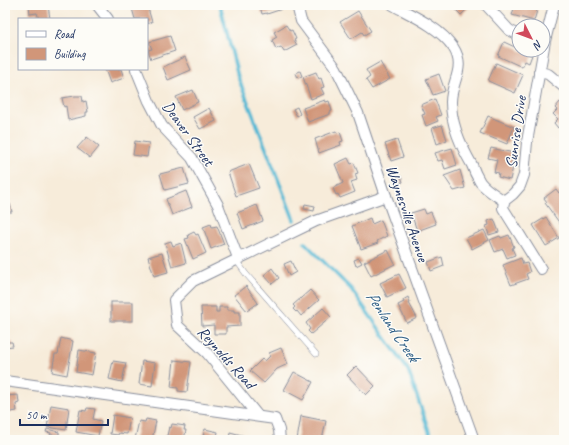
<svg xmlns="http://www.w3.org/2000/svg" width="569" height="445" font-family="Caveat,sans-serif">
  <rect width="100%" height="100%" fill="#fdfcf7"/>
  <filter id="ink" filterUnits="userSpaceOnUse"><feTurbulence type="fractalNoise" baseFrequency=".025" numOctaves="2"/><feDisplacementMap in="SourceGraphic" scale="8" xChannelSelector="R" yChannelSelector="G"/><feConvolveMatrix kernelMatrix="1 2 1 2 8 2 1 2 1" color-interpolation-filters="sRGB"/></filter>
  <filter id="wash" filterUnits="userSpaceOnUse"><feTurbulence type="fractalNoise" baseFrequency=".012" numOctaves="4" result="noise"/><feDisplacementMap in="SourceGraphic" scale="16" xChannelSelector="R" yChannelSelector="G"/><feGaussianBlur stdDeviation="0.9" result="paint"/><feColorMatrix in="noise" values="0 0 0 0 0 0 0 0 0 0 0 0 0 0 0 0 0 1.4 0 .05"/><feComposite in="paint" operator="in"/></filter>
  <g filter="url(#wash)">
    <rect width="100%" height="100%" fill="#f7ecda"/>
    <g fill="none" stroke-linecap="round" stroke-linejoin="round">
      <g stroke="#55b9d4" stroke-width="3.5">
        <polyline points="220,5 238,77 294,220"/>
        <polyline points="305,243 351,289 408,370 432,440"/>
      </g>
    </g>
    <g id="blocks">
      <g fill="#d19679">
        <polygon points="29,5 48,5 50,19 39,19 37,13 30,14"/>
        <polygon points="131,5 147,5 152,22 147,24 147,19 135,19"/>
        <polygon points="264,5 280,5 282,9 267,14 267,13 262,14 260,6"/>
        <polygon points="451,5 471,5 461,15"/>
        <polygon points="515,5 533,5 538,7 534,21 512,15"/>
        <polygon points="358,11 371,31 364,35 362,32 351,39 340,22"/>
        <polygon points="286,25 290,31 292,30 296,39 294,40 297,45 284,52 281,47 276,49 272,40 277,37 274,32"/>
        <polygon points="170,36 175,51 151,59 148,50 152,49 149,42"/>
        <polygon points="504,42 519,49 519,50 532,55 529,63 525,61 522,67 498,56"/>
        <polygon points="185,57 191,70 168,80 163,67"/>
        <polygon points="380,62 390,79 372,89 366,80 370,77 366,70"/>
        <polygon points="496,63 523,75 515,93 488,81"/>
        <polygon points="105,69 121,69 124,78 110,83"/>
        <polygon points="300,71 302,76 298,78 296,73"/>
        <polygon points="316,72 319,79 321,78 324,87 321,88 324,94 311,99 303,77"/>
        <polygon points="439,74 445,91 433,95 426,79"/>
        <polygon points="193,90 198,102 182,110 176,97"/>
        <polygon points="75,96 82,96 83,102 86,101 88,112 86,112 86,116 68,120 66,106 64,107 62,98"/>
        <polygon points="435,99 441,115 436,117 438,121 426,126 422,115 425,114 421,105"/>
        <polygon points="325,100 326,102 329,101 332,111 330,112 330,114 308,122 303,108"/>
        <polygon points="564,101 564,126 562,124 558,128 554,123 558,119 553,114 557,110 555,108 560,102 562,103"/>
        <polygon points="297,107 300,114 297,116 293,109"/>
        <polygon points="209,108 216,121 200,129 193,117"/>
        <polygon points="488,116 514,127 507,144 480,133"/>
        <polygon points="442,125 447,140 437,144 432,128"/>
        <polygon points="336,131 337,133 340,132 343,141 340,142 341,145 319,153 315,139"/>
        <polygon points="87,137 99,147 90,158 77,148"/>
        <polygon points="397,140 403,157 391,161 385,144"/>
        <polygon points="135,141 149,143 147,157 133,155"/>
        <polygon points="452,148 457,165 445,169 442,160 438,161 435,153"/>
        <polygon points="491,148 514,153 511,167 513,167 510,180 498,177 499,173 494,172 497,160 488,158"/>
        <polygon points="348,158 351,164 354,163 358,173 355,174 357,180 351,182 355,192 340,198 338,194 336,195 333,188 343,183 335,164"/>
        <polygon points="249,164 259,188 236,196 228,172"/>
        <polygon points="184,168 189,184 165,190 160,174"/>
        <polygon points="460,170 465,188 454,191 444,176"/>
        <polygon points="401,176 403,182 397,184 396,177"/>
        <polygon points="556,189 559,193 563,190 564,192 564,222 561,225 545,203 547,202 544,198"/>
        <polygon points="186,191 192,207 172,215 166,199"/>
        <polygon points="10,204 12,212 8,212 6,205"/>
        <polygon points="305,204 315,206 314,211 304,209"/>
        <polygon points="257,205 263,221 243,229 237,213"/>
        <polygon points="424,209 426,214 431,212 436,224 417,231 411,213"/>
        <polygon points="546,217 559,238 546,246 533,225"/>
        <polygon points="370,218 372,224 381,220 387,236 377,241 378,243 361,249 352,226"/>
        <polygon points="494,219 499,232 489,235 486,226 489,225 488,221"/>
        <polygon points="211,224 212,227 217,226 224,244 211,249 203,227"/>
        <polygon points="484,230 489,240 472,249 466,238"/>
        <polygon points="194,232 196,235 198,234 206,253 193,259 185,239 189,238 188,235"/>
        <polygon points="509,235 514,247 512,248 515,255 507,258 503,249 495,252 490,240 500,236 501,238"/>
        <polygon points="171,241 173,246 181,243 186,263 172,267 165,243"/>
        <polygon points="388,250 395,264 371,276 364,262"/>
        <polygon points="162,253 168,272 154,276 148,257"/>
        <polygon points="442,257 444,266 431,271 428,262"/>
        <polygon points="359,258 362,263 356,266 354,260"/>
        <polygon points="521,258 523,264 527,263 530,272 526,274 528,279 511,285 503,265"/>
        <polygon points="291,261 296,272 289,276 284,264"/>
        <polygon points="272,268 279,278 272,284 264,275"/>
        <polygon points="399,274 406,288 387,297 380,283"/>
        <polygon points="246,286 258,303 247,311 234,295"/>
        <polygon points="310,290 319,300 301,316 297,311 296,312 293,309 295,307 293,305"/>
        <polygon points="408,297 410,302 409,303 417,318 407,323 398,305 404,302 403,300"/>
        <rect x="111" y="302" width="22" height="19"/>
        <polygon points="201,307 216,307 216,312 219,312 219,307 227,307 227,310 234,310 234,312 240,312 240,326 226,327 226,334 214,334 214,325 202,326"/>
        <polygon points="323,308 331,317 311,334 308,331 310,329 306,323"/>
        <polygon points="61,338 73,341 67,375 52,372 55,354 58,354"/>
        <polygon points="5,342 12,342 13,346 5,347"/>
        <polygon points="281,348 288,364 277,369 264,383 250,371 263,358 265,361 270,356 269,353"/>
        <polygon points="79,350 96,353 92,375 76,372"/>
        <polygon points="174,360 191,362 187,392 178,391 178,388 171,387"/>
        <polygon points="113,361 126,363 122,382 109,379"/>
        <polygon points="142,361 155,363 152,386 139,384"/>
        <polygon points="356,366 375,386 366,395 347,375"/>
        <polygon points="294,372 313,382 303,400 284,390"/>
        <polygon points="18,395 19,403 16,404 17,411 5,413 5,396"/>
        <polygon points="51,405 69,408 66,430 47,427"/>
        <polygon points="87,408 95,409 93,419 101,421 98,436 76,432 80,410 86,411"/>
        <polygon points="113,415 130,418 127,434 119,433 118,435 110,434"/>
        <polygon points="301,416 326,421 322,440 297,440"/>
        <polygon points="146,419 156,421 152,440 135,439 139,421 145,422"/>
        <polygon points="172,424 185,426 184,430 186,430 184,440 166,440 169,427 171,428"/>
        <polygon points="47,429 59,432 59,435 50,435 51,433 46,432"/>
        <polygon points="205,429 218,432 216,440 202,440"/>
        <polygon points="230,432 249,437 248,440 229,440"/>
      </g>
    </g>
  </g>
  <g filter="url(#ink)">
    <use href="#blocks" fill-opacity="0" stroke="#898e9c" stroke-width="1"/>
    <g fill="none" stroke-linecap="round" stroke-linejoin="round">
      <g stroke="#898e9c" stroke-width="6">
        <polyline id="service" points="236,260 246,274 316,354"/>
      </g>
      <g stroke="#898e9c" stroke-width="12">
        <g id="minor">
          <polyline points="97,5 108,19"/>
          <polyline points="297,5 301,21 336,68 358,113 386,196 474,440"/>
          <path d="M393,5c20,11 46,22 60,42 14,21 -2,34 -2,55 0,23 10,44 21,63 2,6 5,12 8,17 6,8 16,13 24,19l9,-7 7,-8 4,-11 3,-33 18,-101 9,-36"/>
          <polyline points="486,5 509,30 519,35"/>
          <polyline points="136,69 149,101 162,126 192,158 218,205 238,258"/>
          <polyline points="539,72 548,74 564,87"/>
          <polyline points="504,201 503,208 541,269"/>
          <polyline points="5,381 275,419 279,430 280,440"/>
          <polyline points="258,416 207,353 177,325 174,300 193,281 236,260 316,221 386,196"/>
        </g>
      </g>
      <use href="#service" stroke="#fff" stroke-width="5"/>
      <use href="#minor" stroke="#fff" stroke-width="10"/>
    </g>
  </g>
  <g text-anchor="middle" stroke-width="3" stroke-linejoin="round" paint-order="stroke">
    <g font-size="16" fill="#1b2f5e" stroke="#fdfcf7">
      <text transform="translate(515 132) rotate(-82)" y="6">Sunrise Drive</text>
      <text transform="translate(189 133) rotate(54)" y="6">Deaver Street</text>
      <text transform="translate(408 213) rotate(71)" y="6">Waynesville Avenue</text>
      <text transform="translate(227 357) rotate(48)" y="6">Reynolds Road</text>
    </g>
    <g font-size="17" font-style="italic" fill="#2f5f87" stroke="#fdfcf7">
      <text transform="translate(393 326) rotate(56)" y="6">Penland Creek</text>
    </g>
  </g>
  <rect width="569" height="445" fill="none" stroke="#fdfcf7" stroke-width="20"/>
  <rect x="18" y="18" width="130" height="52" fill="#fdfcf7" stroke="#a3aaba"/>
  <rect x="26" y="31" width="20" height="6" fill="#ffffff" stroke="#a3aaba"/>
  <text x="54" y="38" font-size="12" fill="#1b2f5e">Road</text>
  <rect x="26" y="48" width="20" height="12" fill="#d19679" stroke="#a3aaba"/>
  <text x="54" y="58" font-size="12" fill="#1b2f5e">Building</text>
  <g transform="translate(531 38) rotate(132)"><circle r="19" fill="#fdfcf7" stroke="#a3aaba"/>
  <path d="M0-3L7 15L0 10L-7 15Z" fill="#d1495b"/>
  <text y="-6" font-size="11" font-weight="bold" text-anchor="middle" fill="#1b2f5e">N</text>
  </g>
  <path d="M20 419v6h88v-6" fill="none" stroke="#1b2f5e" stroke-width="2"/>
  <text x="26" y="419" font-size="12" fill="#1b2f5e" stroke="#fdfcf7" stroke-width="3" paint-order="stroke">50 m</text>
</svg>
